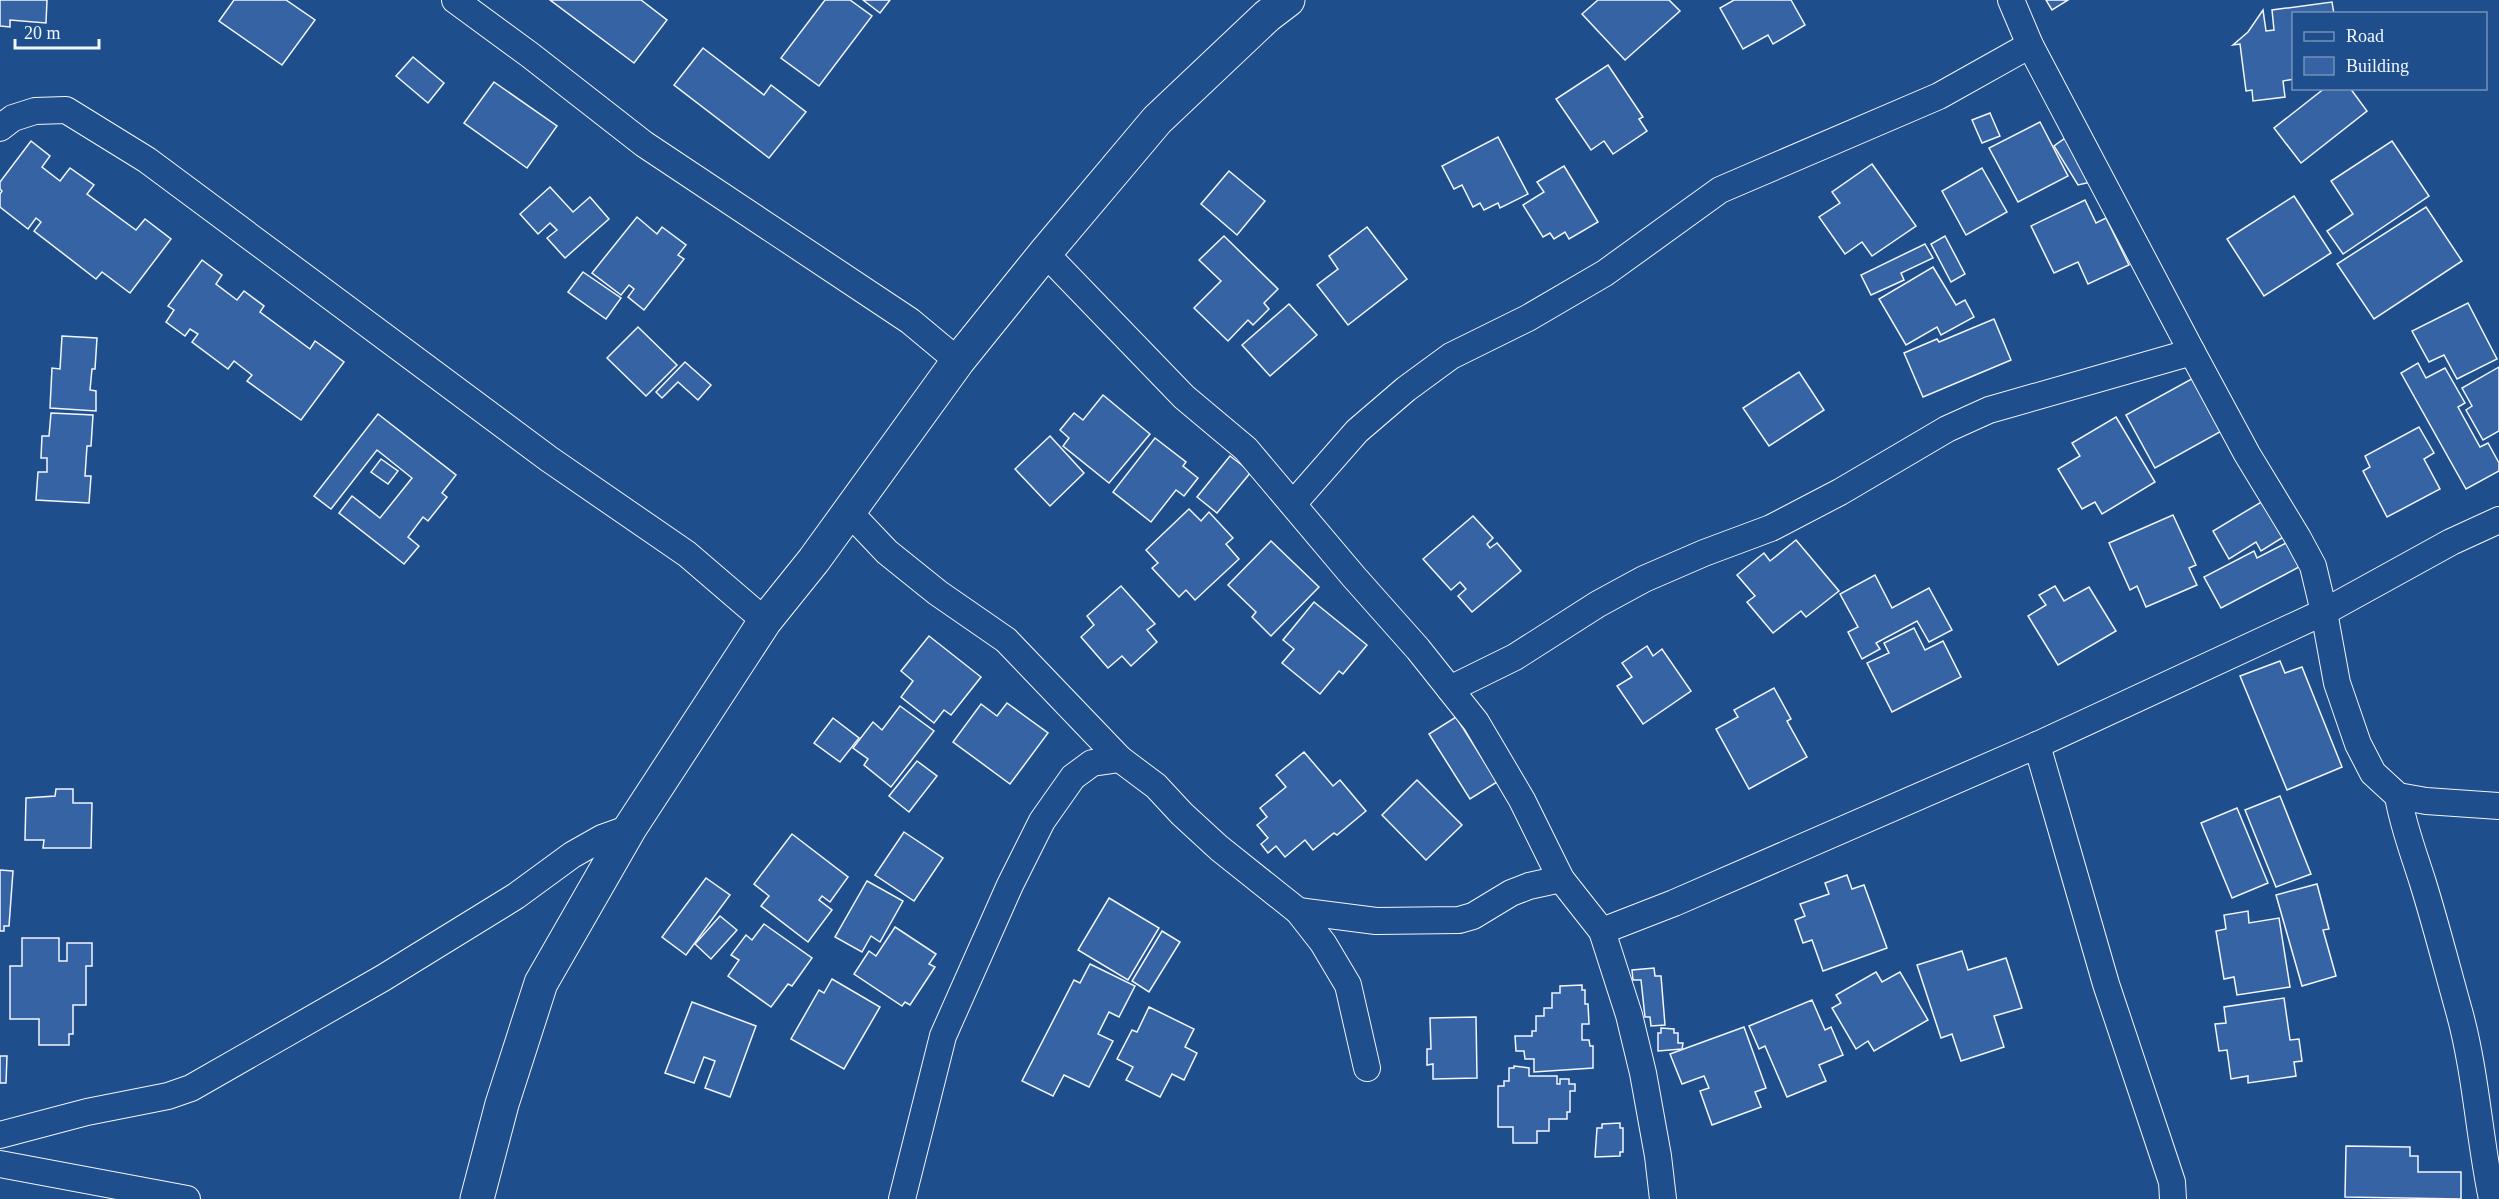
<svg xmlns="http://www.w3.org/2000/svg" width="2499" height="1199" font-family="Georgia,serif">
  <rect width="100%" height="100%" fill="#1f4e8c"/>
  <g fill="#3563a3" stroke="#f2f6ff" stroke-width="1.5">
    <polygon points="0,0 47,0 46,23 10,20 10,27 0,26"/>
    <polygon points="234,0 286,0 315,20 282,65 219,21"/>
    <polygon points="550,0 641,0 667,20 634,63"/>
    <polygon points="825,0 850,0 872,16 819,86 781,58"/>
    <polygon points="863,0 890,0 880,13"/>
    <polygon points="1598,0 1669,0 1680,11 1625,60 1582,14"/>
    <polygon points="1734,0 1791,0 1805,25 1773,44 1768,35 1743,49 1720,8"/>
    <polygon points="2046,0 2068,0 2052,10"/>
    <polygon points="2332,2 2334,14 2294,14 2294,79 2283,81 2285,97 2253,101 2252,90 2246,91 2240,44 2233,45 2248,32 2263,10 2266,31 2274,30 2272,10"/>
    <polygon points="703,48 764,95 771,85 806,112 769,158 674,85"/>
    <polygon points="413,57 444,83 428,103 396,76"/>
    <polygon points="1608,65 1643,117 1639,119 1647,131 1613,154 1604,141 1591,150 1556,99"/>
    <polygon points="494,82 557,126 527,168 464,123"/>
    <polygon points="2325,88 2350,88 2367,111 2301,163 2274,128"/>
    <polygon points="1990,113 2000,136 1982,143 1972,120"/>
    <polygon points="2040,122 2068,176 2018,202 1989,148"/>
    <polygon points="2071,134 2091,182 2078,185 2054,146"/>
    <polygon points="1498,137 1528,194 1500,208 1498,203 1484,210 1480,203 1473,207 1462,185 1454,189 1442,166"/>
    <polygon points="31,141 50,156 42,167 60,181 70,168 94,185 87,194 136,230 145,219 171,239 130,293 102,272 96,279 34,231 41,222 36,218 28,229 0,207 0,194 2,191 0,189 0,182"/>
    <polygon points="2392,141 2429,196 2343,254 2327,231 2353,214 2331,181"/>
    <polygon points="1872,164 1916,226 1872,256 1862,242 1845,254 1819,217 1840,203 1832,192"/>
    <polygon points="1564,166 1598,222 1569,239 1565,232 1554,239 1550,233 1543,237 1523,205 1544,192 1537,182"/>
    <polygon points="1982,168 2007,212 1966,235 1942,191"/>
    <polygon points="1229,171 1265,201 1237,235 1201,204"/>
    <polygon points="550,187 573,212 590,197 609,219 565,258 547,238 557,230 550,223 538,234 520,214"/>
    <polygon points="2294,196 2331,253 2264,296 2227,239"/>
    <polygon points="2085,200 2096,223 2106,218 2129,265 2088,284 2078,262 2054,273 2031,226"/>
    <polygon points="2426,207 2462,261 2374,319 2337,264"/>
    <polygon points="637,217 657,234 662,227 686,245 678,255 684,259 644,310 628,297 634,289 629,285 621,295 592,273"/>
    <polygon points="1367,227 1407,279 1348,325 1317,285 1338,269 1329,256"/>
    <polygon points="1224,236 1278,289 1264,303 1269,309 1253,325 1248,320 1228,341 1194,308 1221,281 1199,260"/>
    <polygon points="1945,236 1965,274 1951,282 1931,244"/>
    <polygon points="1925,244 1933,258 1901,273 1904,280 1871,295 1861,275"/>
    <polygon points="202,260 222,275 216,284 237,300 244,291 264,306 260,312 310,349 315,341 344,362 301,420 247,381 252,375 234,361 228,369 192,342 198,334 190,329 185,336 166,322 174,310 168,306"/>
    <polygon points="1933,267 1956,305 1965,300 1974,317 1941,335 1937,327 1906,345 1879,299"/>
    <polygon points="583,272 621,298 606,319 568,292"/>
    <polygon points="2468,303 2497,359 2457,379 2444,355 2429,362 2412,331"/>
    <polygon points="1289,304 1317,335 1270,376 1242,345"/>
    <polygon points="1994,319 2011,360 1923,397 1904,353 1937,339 1939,342"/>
    <polygon points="638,327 677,365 646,396 607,358"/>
    <polygon points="62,336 97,338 95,369 92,369 90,390 96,391 96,411 50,408 52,368 60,369"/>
    <polygon points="685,362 711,385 698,400 678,382 662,398 656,392"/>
    <polygon points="2418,363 2426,378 2445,368 2465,403 2458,407 2480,447 2488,443 2499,463 2499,471 2466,489 2401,373"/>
    <polygon points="2499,367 2499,431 2483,440 2466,410 2472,406 2462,388"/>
    <polygon points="1799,372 1824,410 1769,446 1743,408"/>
    <polygon points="2197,376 2227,428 2155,468 2126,415"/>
    <polygon points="1103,395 1150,434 1109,483 1063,446 1069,438 1060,430 1074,413 1083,420"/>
    <polygon points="51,413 93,415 91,446 87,446 85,476 91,476 89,503 36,500 38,472 47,472 47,458 41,458 42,436 49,436"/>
    <polygon points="378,414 456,475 442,493 447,497 428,521 423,517 408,537 419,546 404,564 339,513 352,496 380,518 412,478 377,450 331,509 314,496"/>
    <polygon points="2116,417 2155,482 2102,514 2095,502 2082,509 2058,469 2080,456 2072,443"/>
    <polygon points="2419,427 2434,453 2424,459 2440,489 2387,517 2363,471 2370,467 2365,456"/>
    <polygon points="1050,436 1084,473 1050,506 1015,469"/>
    <polygon points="1155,438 1186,462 1183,466 1198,478 1184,496 1176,490 1151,522 1113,492"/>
    <polygon points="1230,456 1251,472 1217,513 1197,497"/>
    <polygon points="381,459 398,471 388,484 371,472"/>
    <polygon points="2263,501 2285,536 2261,551 2256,542 2229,559 2213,531"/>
    <polygon points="1189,509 1201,521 1209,512 1233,538 1226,544 1239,559 1195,600 1186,590 1179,597 1152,568 1158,563 1146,550"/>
    <polygon points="2173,515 2196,565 2189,568 2197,585 2146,607 2137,586 2130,590 2109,543"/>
    <polygon points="1473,516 1493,538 1487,544 1490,548 1497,543 1521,571 1472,612 1458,596 1466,589 1460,582 1451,590 1423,559"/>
    <polygon points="1796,540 1839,591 1806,617 1801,611 1773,633 1747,602 1755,596 1737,575 1764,553 1770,561"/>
    <polygon points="1271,541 1319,587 1271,636 1252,617 1256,612 1228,585"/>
    <polygon points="2286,543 2299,567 2221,608 2204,577 2254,551 2257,558"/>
    <polygon points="1875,575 1892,608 1929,588 1952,630 1929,642 1917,621 1876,643 1880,649 1862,659 1848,632 1858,627 1840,594"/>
    <polygon points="1121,586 1155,624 1147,630 1157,642 1131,666 1122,656 1108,668 1081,637 1094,625 1087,616"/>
    <polygon points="2055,586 2064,601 2089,587 2116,631 2058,665 2028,616 2046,605 2039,595"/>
    <polygon points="1314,602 1367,645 1343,674 1339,671 1320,694 1282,663 1294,649 1283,640"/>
    <polygon points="1914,628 1925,650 1943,641 1961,677 1892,712 1867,663 1889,653 1884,643"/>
    <polygon points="929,636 981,677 951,715 944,710 934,723 901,697 913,681 901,671"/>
    <polygon points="1647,646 1653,656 1662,649 1691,691 1643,724 1617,686 1632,677 1622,663"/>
    <polygon points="2280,661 2285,673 2302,667 2342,767 2287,790 2240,676"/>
    <polygon points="1774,688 1791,719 1787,721 1807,757 1749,789 1716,729 1738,717 1734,710"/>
    <polygon points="1007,703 1048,733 1010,784 953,742 981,704 997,716"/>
    <polygon points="900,706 934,731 891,787 864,765 868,759 853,748 873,722 882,730"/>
    <polygon points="1456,717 1497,782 1470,799 1429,734"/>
    <polygon points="833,718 859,738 840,762 814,743"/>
    <polygon points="1304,752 1333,786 1340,780 1366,811 1337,835 1334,833 1313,850 1305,840 1285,857 1276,846 1268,853 1261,844 1268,838 1257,825 1267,817 1260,808 1286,787 1276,775"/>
    <polygon points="917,761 937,776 909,812 889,796"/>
    <polygon points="1417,780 1462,825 1426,860 1382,815"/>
    <polygon points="56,789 73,789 73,803 92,803 91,848 43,848 44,840 25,840 26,798 55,796"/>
    <polygon points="2280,796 2311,874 2276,887 2245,810"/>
    <polygon points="2237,808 2268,883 2232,898 2201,823"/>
    <polygon points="904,832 943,858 914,901 875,875"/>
    <polygon points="792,834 848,877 830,902 822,896 819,900 832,910 808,942 761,906 769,896 754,884"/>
    <polygon points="0,870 13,871 9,926 4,926 4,931 0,931"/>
    <polygon points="1847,875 1852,889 1864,885 1887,948 1823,971 1812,940 1803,943 1795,920 1805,916 1800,904 1829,894 1825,883"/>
    <polygon points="706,878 730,895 686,955 662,937"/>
    <polygon points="867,881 903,901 880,942 871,936 862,952 835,937"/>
    <polygon points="2317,884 2329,929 2323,930 2336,976 2302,986 2276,895"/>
    <polygon points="1109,898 1159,928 1128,980 1078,950"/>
    <polygon points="2248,911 2249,923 2279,918 2290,987 2237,995 2234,977 2224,979 2216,931 2226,929 2224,915"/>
    <polygon points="720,916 737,930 711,959 695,944"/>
    <polygon points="764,924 812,958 792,986 788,984 771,1007 728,976 739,960 731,955 746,935 752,940"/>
    <polygon points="895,927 936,954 929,964 935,967 910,1005 905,1002 902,1006 854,974 869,951 876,956"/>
    <polygon points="1162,931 1180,942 1149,992 1132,981"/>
    <polygon points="22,938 59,938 59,961 67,961 67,943 92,943 92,966 86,966 86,1005 73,1005 73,1034 69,1034 69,1045 39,1045 39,1019 10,1019 10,966 22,966"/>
    <polygon points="1962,951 1968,970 2006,958 2022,1008 1994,1016 2004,1047 1961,1061 1952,1034 1941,1038 1917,965"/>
    <polygon points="1090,964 1135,986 1119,1017 1109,1012 1098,1034 1113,1041 1089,1087 1064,1075 1053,1096 1022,1081 1074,980 1080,983"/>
    <polygon points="1654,968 1655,976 1661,976 1665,1025 1651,1026 1650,1017 1645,1017 1641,980 1633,980 1632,970"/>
    <polygon points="1876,972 1882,982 1900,972 1928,1020 1874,1051 1868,1041 1856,1049 1832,1008 1841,1003 1836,995"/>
    <polygon points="832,979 880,1007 844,1069 791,1039 819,990 824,993"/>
    <polygon points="1582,985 1582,990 1585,990 1585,1004 1588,1004 1589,1024 1582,1024 1582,1040 1589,1040 1590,1046 1593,1046 1593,1068 1534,1072 1534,1059 1525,1059 1524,1051 1516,1051 1515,1036 1532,1036 1532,1031 1536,1031 1536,1016 1544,1016 1544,1008 1552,1008 1552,993 1560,993 1560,986"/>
    <polygon points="2284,998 2290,1040 2299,1039 2302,1061 2294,1062 2296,1076 2248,1083 2248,1076 2231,1079 2227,1050 2219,1051 2215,1024 2226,1023 2224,1007"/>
    <polygon points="1812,1000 1825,1030 1831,1027 1843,1055 1819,1065 1826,1081 1787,1097 1765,1046 1759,1049 1749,1026"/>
    <polygon points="692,1002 756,1026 730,1097 705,1088 715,1061 704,1057 694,1083 665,1073"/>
    <polygon points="1149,1007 1194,1029 1185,1047 1197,1053 1184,1080 1172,1074 1160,1097 1126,1080 1133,1067 1117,1059 1132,1030 1137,1032"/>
    <polygon points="1476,1017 1477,1078 1433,1079 1433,1064 1427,1065 1427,1049 1431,1049 1430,1018"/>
    <polygon points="1744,1027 1766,1088 1755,1092 1761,1107 1712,1125 1700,1091 1709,1088 1704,1076 1682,1084 1670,1054"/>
    <polygon points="1661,1028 1674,1029 1674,1033 1678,1033 1678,1043 1683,1043 1682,1049 1658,1051 1658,1033 1661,1033"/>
    <polygon points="0,1056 7,1056 6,1083 0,1083"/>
    <polygon points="1514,1066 1529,1068 1529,1076 1557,1076 1557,1084 1560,1084 1560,1079 1569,1079 1569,1084 1575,1084 1575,1091 1570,1091 1570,1112 1567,1112 1567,1119 1549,1119 1549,1131 1537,1131 1537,1143 1513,1143 1513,1127 1498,1127 1498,1086 1504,1086 1504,1081 1509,1081 1509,1068 1514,1068"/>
    <polygon points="1620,1123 1620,1128 1623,1128 1623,1152 1620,1152 1620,1156 1595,1157 1597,1128 1602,1128 1602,1124"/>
    <polygon points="2346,1146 2410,1147 2410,1156 2418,1156 2418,1172 2461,1172 2461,1199 2345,1197"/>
  </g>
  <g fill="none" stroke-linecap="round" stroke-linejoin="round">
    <g stroke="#f2f6ff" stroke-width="28">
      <g id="minor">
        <polyline points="455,0 530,55 644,144 910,321 958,361"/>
        <polyline points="2011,0 2030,45 2192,352 2247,454 2298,538 2313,566 2324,612 2337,683 2358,744 2373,773 2398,796 2426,801 2499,806"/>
        <polyline points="0,128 13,118 35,111 66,110 147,160 549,459 687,554 765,621"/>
        <polyline points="1045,253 1184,397 1246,449 1354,577 1418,649 1476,722 1522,800 1561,879 1602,931 1629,1015 1643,1073 1658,1156 1663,1199"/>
        <polyline points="1293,504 1357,431 1406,389 1451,356 1528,318 1605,273 1720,190 1939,96 2030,45"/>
        <polyline points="849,512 887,552 938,593 1006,640 1120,759 1156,786 1182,814 1219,848 1298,911 1323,943 1348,985 1367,1068"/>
        <polyline points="1450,689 1515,657 1598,604 1644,579 1704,553 1771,528 1840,492 1947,429 1989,410 2192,352"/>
        <polyline points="2037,745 2106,984 2172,1182 2173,1199"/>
        <path d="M2398,796c5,30 16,58 25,87 13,42 24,85 36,128 17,61 20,126 33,188"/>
        <polyline points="1298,911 1376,921 1459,920 1473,916 1511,893 1529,886 1561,879"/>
        <polyline points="1602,931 1674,903 2037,745 2324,612 2451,542 2499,520"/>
        <polyline points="0,1135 87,1112 168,1096 191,1088 383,978 516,896 572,855 602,838 630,828"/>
        <polyline points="0,1164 187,1199"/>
        <polyline points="902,1199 943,1036 1010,885 1042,821 1073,777 1092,763 1120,759"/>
      </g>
    </g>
    <g stroke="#f2f6ff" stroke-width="35">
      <polyline id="secondary" points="477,1199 502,1104 541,983 630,828 765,621 814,560 958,361 1045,253 1157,120 1267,16 1288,0"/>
    </g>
    <use href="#minor" stroke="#1f4e8c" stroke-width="26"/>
    <use href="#secondary" stroke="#1f4e8c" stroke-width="33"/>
  </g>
  <rect x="2292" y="12" width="195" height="78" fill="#1f4e8c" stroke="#7391ba" stroke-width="1.5"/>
  <rect x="2304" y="32" width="30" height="9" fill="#1f4e8c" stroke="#7391ba" stroke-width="1.5"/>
  <text x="2346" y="42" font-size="18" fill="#f2f6ff">Road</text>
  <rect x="2304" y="57" width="30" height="18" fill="#3563a3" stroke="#7391ba" stroke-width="1.5"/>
  <text x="2346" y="72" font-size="18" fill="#f2f6ff">Building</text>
  <path d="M15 39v9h84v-9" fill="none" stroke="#f2f6ff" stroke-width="3"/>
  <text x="24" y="39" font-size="18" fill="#f2f6ff" stroke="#1f4e8c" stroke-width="4.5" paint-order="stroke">20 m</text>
</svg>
